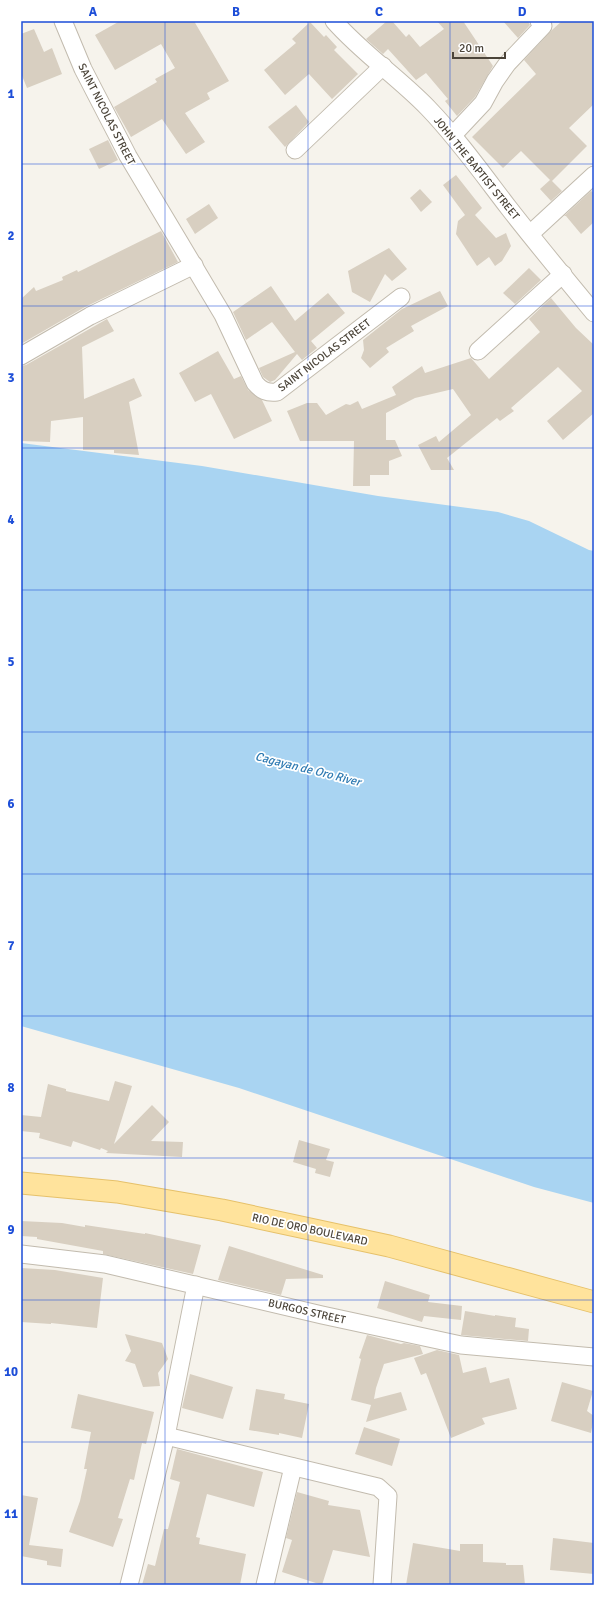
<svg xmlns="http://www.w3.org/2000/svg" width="615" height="1606" font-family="Signika,sans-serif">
  <rect width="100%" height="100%" fill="#f6f3ec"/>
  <polygon fill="#a9d4f2" points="21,443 202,466 378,496 498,512 529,521 589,550 594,551 594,1203 534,1187 239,1088 21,1026"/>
  <g fill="#d8cfc1">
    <polygon points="120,21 194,21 229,81 207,93 210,99 185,113 205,142 186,154 162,119 131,137 114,107 157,82 155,79 175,68 161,44 115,70 95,35"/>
    <polygon points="387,21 392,21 406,37 409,34 420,47 444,29 437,21 463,21 493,66 475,97 457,116 445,101 448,99 426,73 416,80 388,49 383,54 366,39"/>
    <polygon points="503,21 528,21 530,25 518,38"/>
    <polygon points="562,21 594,21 594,104 569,128 587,146 552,181 562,191 551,201 540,189 550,180 521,151 503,168 472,137 536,74 524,60 552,30"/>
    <polygon points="310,22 324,37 326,35 337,47 334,50 358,74 332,99 309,74 285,95 264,70 296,43 292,39"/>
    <polygon points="34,29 44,52 52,48 62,74 27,88 21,73 21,34"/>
    <polygon points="296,105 309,122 285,147 268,127"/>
    <polygon points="108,140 118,160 99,169 89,149"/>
    <polygon points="456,175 482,208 475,215 496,238 506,233 511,246 502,261 495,266 489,257 477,266 456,234 458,221 465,215 443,185"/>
    <polygon points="420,189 432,202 421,212 410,198"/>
    <polygon points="591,191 594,193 594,222 581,234 566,216 564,216"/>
    <polygon points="209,204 218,218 195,234 186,219"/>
    <polygon points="161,231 178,262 85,307 21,344 21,299 34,287 36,291 63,280 62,277 77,270 78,272"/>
    <polygon points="389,248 407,269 392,281 385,274 370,302 352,292 348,271"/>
    <polygon points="529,268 541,280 515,304 503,293"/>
    <polygon points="271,286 295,321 328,293 345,313 311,341 317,348 302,360 297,354 275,380 270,382 263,377 259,368 295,352 272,322 246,340 233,312"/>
    <polygon points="440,291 448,306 411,326 414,331 386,348 389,352 370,368 361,358 364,350 363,340 402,309"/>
    <polygon points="551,298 576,328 594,345 594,413 563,440 547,421 582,391 558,367 511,408 514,411 500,421 497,418 447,458 454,470 431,470 418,445 436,436 439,442 471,415 453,389 415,398 386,413 386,440 395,440 402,456 389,461 389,475 370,475 370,486 353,486 354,441 300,441 287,411 307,403 317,403 326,415 346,404 350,405 358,401 362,409 396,395 392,387 422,366 425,373 471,358 489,379 540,332 529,319"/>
    <polygon points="107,319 114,331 82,347 84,399 134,378 142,396 129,402 139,455 114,453 114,450 83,450 83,417 51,421 50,442 21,441 21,366 26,365"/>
    <polygon points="218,351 234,379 241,376 248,390 262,400 272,421 234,439 211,394 195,402 179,373"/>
    <polygon points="115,1081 132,1086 114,1144 152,1105 169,1122 151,1141 183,1142 182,1157 106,1153 108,1151 101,1148 100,1150 73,1141 71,1147 39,1138 40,1133 21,1131 21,1115 41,1117 48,1084 66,1089 66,1091 109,1101"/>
    <polygon points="299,1140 330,1149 326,1160 334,1162 330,1177 315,1173 316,1169 293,1162"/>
    <polygon points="21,1221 62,1223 85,1227 85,1225 145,1234 145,1233 201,1245 193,1274 103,1254 103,1251 37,1239 37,1237 21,1236"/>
    <polygon points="229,1246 323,1275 323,1278 286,1279 281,1295 218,1280"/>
    <polygon points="21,1268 55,1270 103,1278 97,1328 51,1323 51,1324 21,1322"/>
    <polygon points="385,1281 430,1295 428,1302 462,1306 461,1320 424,1316 422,1322 377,1308"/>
    <polygon points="465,1311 495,1316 495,1315 516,1318 515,1327 529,1329 528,1341 461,1335"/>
    <polygon points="125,1334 162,1343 168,1359 158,1373 160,1386 143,1387 135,1364 125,1361 131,1351"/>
    <polygon points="367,1335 401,1344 404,1343 420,1346 423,1354 384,1364 376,1388 374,1399 401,1392 407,1410 366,1422 371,1405 351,1400 361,1359 359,1358"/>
    <polygon points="437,1350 459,1355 463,1373 486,1367 490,1383 509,1378 517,1409 482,1418 485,1424 451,1438 426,1373 421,1375 414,1358"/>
    <polygon points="190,1374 233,1387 223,1419 182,1408"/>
    <polygon points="562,1382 593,1391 587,1411 594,1416 591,1433 551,1421"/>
    <polygon points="256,1389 285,1394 284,1399 309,1404 302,1438 279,1433 279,1435 249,1430"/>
    <polygon points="78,1394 154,1412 146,1444 142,1443 134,1480 130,1479 118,1518 123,1519 113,1547 69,1532 80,1501 87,1469 84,1469 91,1432 71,1428"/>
    <polygon points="364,1427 400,1439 392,1466 355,1454"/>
    <polygon points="177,1449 263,1472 254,1507 207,1494 196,1537 200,1538 199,1544 246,1554 240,1585 142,1585 148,1564 155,1566 164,1529 168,1529 180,1482 170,1479"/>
    <polygon points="297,1492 329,1501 328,1505 360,1510 370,1557 333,1550 322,1585 282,1572 292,1540 286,1538"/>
    <polygon points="21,1495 38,1498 29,1545 63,1549 61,1567 47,1565 47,1561 21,1556"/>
    <polygon points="553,1538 594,1543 594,1574 550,1570"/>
    <polygon points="413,1543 460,1551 460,1544 483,1544 483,1562 506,1563 506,1565 523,1565 525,1585 406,1585"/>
  </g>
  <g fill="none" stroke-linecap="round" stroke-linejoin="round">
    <g stroke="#c2bbae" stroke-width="19">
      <g id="minor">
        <path d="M63,21l20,48 45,87 95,159 32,68c7,8 12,10 22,9l124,-95"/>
        <path d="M334,21c28,32 64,56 94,87 29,30 54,65 80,99 28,36 57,71 86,106"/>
        <polyline points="453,135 483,103 495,81 507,64 543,26 539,21"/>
        <polyline points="295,150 383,66"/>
        <polyline points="530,234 594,175"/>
        <polyline points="478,351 563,274"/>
        <polyline points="21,356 90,316 194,265"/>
        <polyline points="21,1254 105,1264 322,1315 461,1345 594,1357"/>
        <polyline points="166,1436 378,1487 388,1496 382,1585"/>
        <polyline points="129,1585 166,1436 196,1285"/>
        <polyline points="265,1585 293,1467"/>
      </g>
    </g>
    <g stroke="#e6c16a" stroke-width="23">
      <polyline id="major" points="21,1183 117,1192 222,1210 389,1246 594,1302"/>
    </g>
    <use href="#minor" stroke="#fff" stroke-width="17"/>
    <use href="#major" stroke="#ffe39c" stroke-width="21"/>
  </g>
  <path fill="none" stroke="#1d4ed8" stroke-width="1" stroke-opacity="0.55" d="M165,21v1564M308,21v1564M450,21v1564M21,164h573M21,306h573M21,448h573M21,590h573M21,732h573M21,874h573M21,1016h573M21,1158h573M21,1300h573M21,1442h573"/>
  <g text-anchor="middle" stroke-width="3.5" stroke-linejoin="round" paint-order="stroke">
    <g font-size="11" fill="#4b4439" stroke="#fff">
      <text transform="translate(107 114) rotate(63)" y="4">SAINT NICOLAS STREET</text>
      <text transform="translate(477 168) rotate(51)" y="4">JOHN THE BAPTIST STREET</text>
      <text transform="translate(324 355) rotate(-37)" y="4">SAINT NICOLAS STREET</text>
      <text transform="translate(310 1229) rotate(12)" y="4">RIO DE ORO BOULEVARD</text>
      <text transform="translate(307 1311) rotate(13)" y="4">BURGOS STREET</text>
    </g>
    <g font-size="12" font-style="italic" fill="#2e7ab2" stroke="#fff">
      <text transform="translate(308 769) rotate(14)" y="4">Cagayan de Oro River</text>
    </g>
  </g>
  <rect width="615" height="1606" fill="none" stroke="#ffffff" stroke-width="44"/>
  <path d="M453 52v6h52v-6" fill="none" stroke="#4b4439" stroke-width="2"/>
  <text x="459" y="52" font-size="12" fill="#4b4439" stroke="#ffffff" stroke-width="3" paint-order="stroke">20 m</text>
  <rect x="22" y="22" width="571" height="1562" fill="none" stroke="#1d4ed8" stroke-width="1.5"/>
  <g font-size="13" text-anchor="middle" font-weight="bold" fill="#1d4ed8">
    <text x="93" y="16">A</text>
    <text x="236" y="16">B</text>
    <text x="379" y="16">C</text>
    <text x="522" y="16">D</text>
    <text x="11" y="98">1</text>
    <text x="11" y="240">2</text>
    <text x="11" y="382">3</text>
    <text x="11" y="524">4</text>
    <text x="11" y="666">5</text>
    <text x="11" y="808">6</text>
    <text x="11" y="950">7</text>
    <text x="11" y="1092">8</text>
    <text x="11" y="1234">9</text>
    <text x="11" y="1376">10</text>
    <text x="11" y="1518">11</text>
  </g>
</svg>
